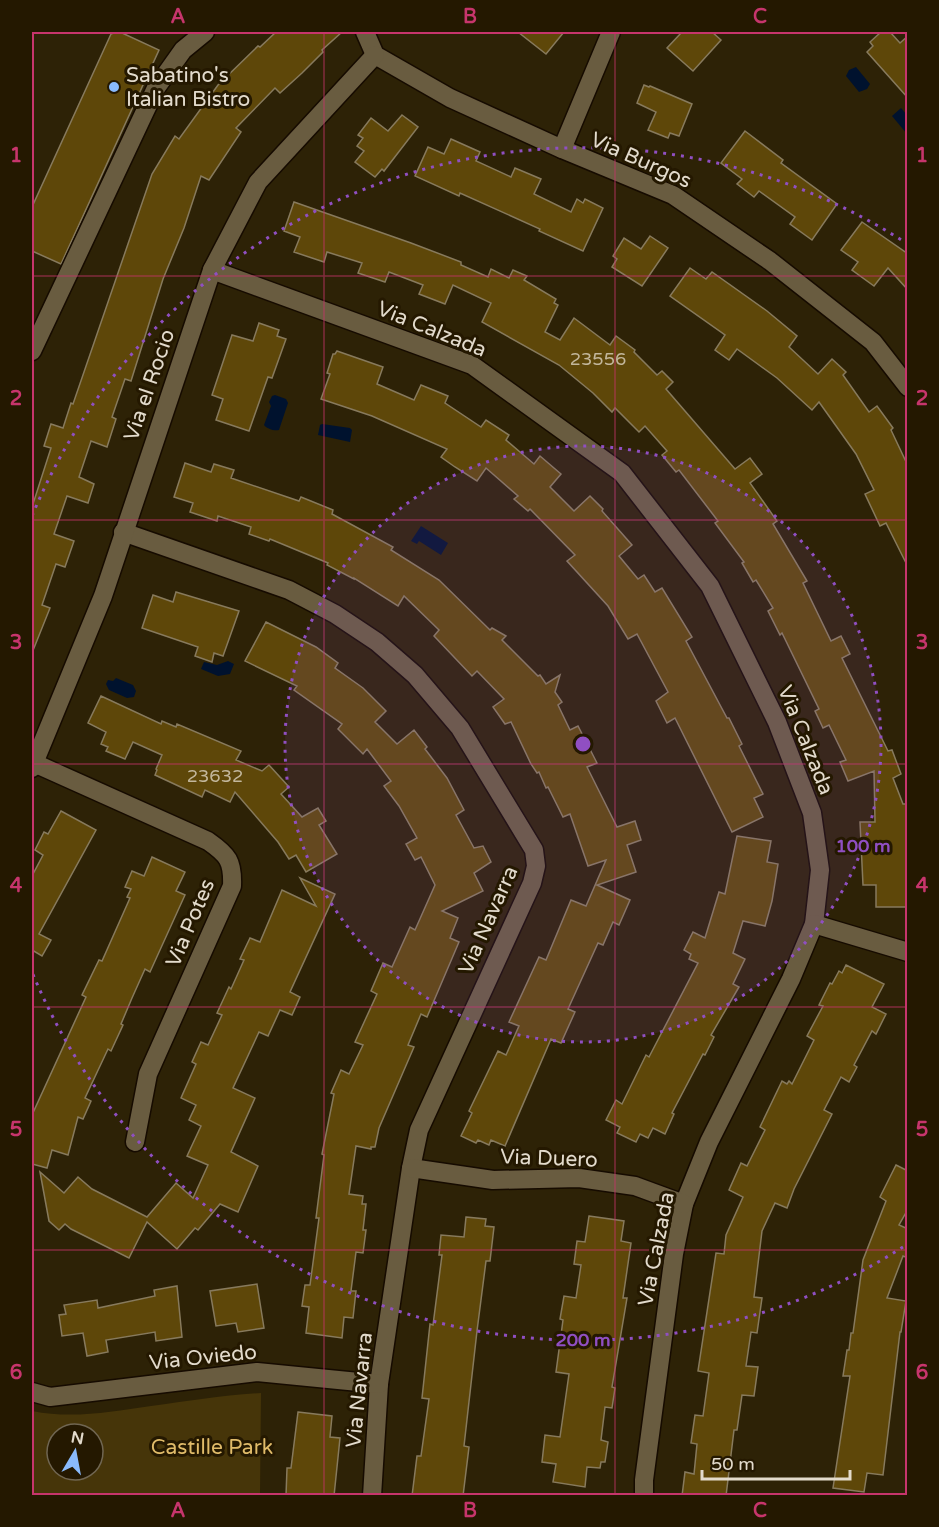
<svg xmlns="http://www.w3.org/2000/svg" width="939" height="1527" font-family="'Varela Round',sans-serif">
  <rect width="100%" height="100%" fill="#2d2206"/>
  <path fill="#463509" fill-rule="evenodd" d="M261,1393l-1,102h-228v-84c40,8 78,1 119,-5 37,-5 73,-11 110,-13zM57,1434h36v36h-36z"/>
  <g fill="#00122e">
    <polygon points="856,67 870,84 867,89 859,92 846,76 849,70"/>
    <polygon points="901,108 907,115 907,134 892,116"/>
    <path d="M275,395l11,4 2,4 -9,27c-5,1 -12,-1 -15,-5l7,-19 -2,-4 3,-6z"/>
    <polygon points="322,424 350,428 352,430 350,442 318,435 320,425"/>
    <polygon points="421,526 448,543 441,555 419,541 417,544 411,541"/>
    <polygon points="228,661 234,664 230,674 218,676 201,669 204,662 217,665"/>
    <polygon points="116,678 133,685 136,691 134,697 127,698 109,690 106,684 108,680 113,681"/>
  </g>
  <g fill="#5e4709" stroke="#877a5d" stroke-width="1.5">
    <polygon points="116,32 120,32 159,50 61,264 32,251 32,207 111,34"/>
    <polygon points="276,32 342,32 322,50 323,52 302,73 280,93 275,88 236,128 241,132 209,180 201,176 184,228 163,279 131,381 125,379 112,417 116,419 107,447 91,441 79,477 94,484 88,503 67,496 54,534 74,541 65,567 56,564 42,605 50,608 32,653 32,507 51,448 44,446 51,424 63,428 71,403 73,404 152,174 175,136 179,139 218,85 258,46 260,47"/>
    <polygon points="518,32 564,32 546,54"/>
    <polygon points="682,32 712,32 721,40 693,71 667,48"/>
    <polygon points="881,32 890,32 900,43 908,36 908,98 867,52 873,46 870,42"/>
    <polygon points="644,85 649,87 650,86 692,104 679,136 670,133 668,138 648,130 656,112 637,103"/>
    <polygon points="402,115 418,127 384,171 382,169 375,177 355,162 364,151 357,146 363,138 358,135 371,118 388,131"/>
    <polygon points="745,131 783,160 781,163 837,204 812,240 790,224 795,217 759,191 754,197 737,184 742,179 721,163"/>
    <polygon points="451,139 480,152 476,161 511,177 515,168 541,179 534,194 571,212 577,199 583,203 585,199 603,208 583,251 539,231 540,229 460,193 459,196 415,176 428,147 444,154"/>
    <polygon points="294,202 411,243 461,262 461,265 488,277 491,269 509,278 513,270 527,276 524,280 556,299 554,303 558,305 545,332 560,340 574,318 610,345 616,336 635,350 634,352 657,375 662,371 673,382 666,389 735,469 750,458 762,474 750,483 777,521 773,524 807,581 803,583 831,641 841,636 850,654 842,658 888,751 892,750 901,774 893,778 903,804 906,804 908,907 876,907 876,885 863,885 860,822 875,822 874,771 848,781 840,762 846,760 829,725 823,728 815,711 819,709 782,633 780,635 768,611 773,608 756,580 753,582 742,563 744,562 715,523 718,521 679,470 676,472 662,455 667,451 645,426 639,432 615,408 612,412 593,393 559,365 482,322 491,303 453,285 445,304 419,294 423,285 389,272 385,282 358,273 362,263 327,252 324,262 294,252 300,237 284,231"/>
    <polygon points="862,222 908,254 908,290 888,268 874,286 852,270 858,262 841,250"/>
    <polygon points="650,236 668,248 642,286 612,267 617,259 613,256 624,238 641,249"/>
    <polygon points="690,268 706,279 712,272 767,311 797,336 789,347 818,374 832,359 846,372 843,375 869,412 877,406 893,428 891,430 908,466 908,567 886,523 880,526 865,494 874,490 856,454 819,402 812,410 777,378 737,349 729,360 715,350 725,335 670,296"/>
    <polygon points="259,323 279,330 277,336 286,339 272,378 268,377 249,431 216,420 223,399 212,395 232,335 253,341"/>
    <polygon points="337,351 383,367 377,384 414,400 421,385 448,396 445,403 481,427 486,420 509,435 506,440 534,464 540,456 561,474 550,487 574,511 590,496 603,509 602,511 632,545 619,556 638,579 644,575 655,592 662,588 692,637 686,641 727,718 729,718 742,744 739,746 763,794 754,798 763,817 732,832 675,718 667,723 656,701 668,692 637,634 628,639 608,606 567,561 575,555 530,509 528,511 514,499 518,496 486,468 477,481 455,467 441,457 447,449 372,416 321,399 330,374 327,373 333,354 335,354"/>
    <polygon points="185,463 211,472 214,464 234,470 231,478 299,501 301,497 333,510 332,514 393,547 391,550 439,580 490,630 492,628 506,636 502,640 538,676 540,675 546,684 560,675 555,692 562,702 558,705 570,730 578,726 597,763 587,767 617,827 635,821 641,840 627,845 636,872 597,885 630,900 619,925 613,922 603,945 598,943 568,1009 575,1012 561,1043 551,1039 505,1146 491,1140 489,1145 478,1140 476,1143 461,1136 472,1113 469,1111 498,1051 506,1055 519,1026 509,1022 539,957 546,960 571,900 586,906 606,860 588,866 570,814 563,817 548,787 546,788 539,772 537,773 531,764 511,722 505,724 493,707 504,699 477,671 472,676 434,636 439,630 404,596 398,606 354,578 354,579 327,565 328,563 270,539 269,541 249,534 251,527 218,516 217,521 190,512 193,503 174,497"/>
    <polygon points="176,592 239,611 223,656 214,653 212,662 195,656 198,647 142,628 153,595 173,602"/>
    <polygon points="266,622 316,647 338,663 335,668 363,688 386,711 375,722 397,744 414,730 427,747 425,749 447,778 464,810 456,815 474,848 483,846 491,862 474,873 483,891 442,911 458,918 450,938 459,942 427,1017 421,1014 408,1045 414,1047 379,1128 375,1147 371,1147 371,1149 356,1146 349,1194 363,1196 362,1204 366,1204 363,1230 366,1230 363,1253 356,1252 351,1291 356,1291 353,1318 344,1317 342,1338 306,1333 309,1307 302,1306 305,1285 310,1285 319,1218 316,1218 324,1155 322,1154 334,1094 331,1093 341,1070 349,1074 363,1045 355,1042 377,994 371,991 383,963 392,967 410,927 415,930 435,885 421,857 415,860 406,844 417,838 399,806 384,786 391,781 367,749 363,754 338,729 342,724 294,690 297,686 245,661"/>
    <polygon points="101,696 161,724 162,721 176,727 177,724 241,751 236,760 262,771 269,765 289,787 281,794 302,817 318,808 326,821 319,825 337,854 306,872 296,855 289,859 278,842 235,792 230,802 205,790 202,797 155,775 157,770 156,769 162,755 133,742 125,759 106,751 108,747 101,744 106,732 88,723"/>
    <polygon points="61,811 96,830 39,934 51,940 42,956 32,950 32,876 43,855 35,850 44,832 48,834"/>
    <polygon points="737,836 771,841 767,862 778,864 772,901 765,926 743,921 733,953 745,959 733,984 739,987 711,1035 714,1037 705,1055 703,1054 672,1113 674,1114 665,1134 653,1128 648,1138 640,1134 636,1142 617,1133 620,1127 606,1120 616,1100 622,1104 646,1055 649,1057 698,963 689,959 691,954 684,950 693,932 705,938 719,892 725,894"/>
    <polygon points="152,857 185,872 176,891 185,895 150,972 145,969 132,998 121,1024 123,1025 111,1051 108,1049 85,1098 91,1101 83,1119 78,1117 68,1155 52,1150 47,1168 32,1164 32,1115 86,997 82,995 99,960 102,961 130,898 127,897 131,889 125,887 132,871 144,876"/>
    <polygon points="300,878 335,894 290,992 300,997 292,1015 280,1010 268,1036 259,1032 233,1088 255,1098 231,1152 258,1166 238,1212 220,1204 198,1230 195,1228 177,1249 147,1222 129,1258 71,1229 65,1224 59,1230 49,1221 40,1172 64,1193 78,1177 92,1189 147,1217 176,1183 193,1198 208,1165 187,1156 201,1126 189,1120 196,1105 181,1098 196,1064 192,1062 201,1042 208,1045 222,1015 217,1013 229,987 231,989 244,960 240,959 250,938 260,942 282,890 316,906"/>
    <polygon points="846,965 884,984 872,1007 886,1014 876,1034 872,1031 854,1065 857,1067 849,1082 841,1077 824,1110 832,1114 794,1189 787,1208 775,1203 762,1231 754,1297 762,1298 757,1333 751,1332 746,1366 758,1367 754,1396 742,1395 737,1430 734,1430 726,1496 682,1496 685,1472 694,1474 697,1444 691,1443 695,1415 703,1416 709,1373 698,1371 716,1253 724,1254 726,1235 743,1197 729,1190 741,1163 747,1166 765,1130 760,1127 782,1081 787,1084 789,1081 792,1084 814,1040 807,1036 823,1006 819,1005 830,983 832,984 839,971 842,973"/>
    <polygon points="896,1165 908,1171 908,1209 899,1225 908,1229 908,1258 903,1256 887,1298 906,1301 901,1332 900,1332 883,1475 867,1473 864,1492 833,1488 850,1376 843,1376 847,1350 849,1350 851,1333 853,1333 863,1260 886,1201 880,1197"/>
    <polygon points="589,1216 624,1221 621,1241 631,1243 623,1298 627,1298 612,1387 615,1388 612,1408 605,1407 601,1440 608,1442 605,1462 601,1462 600,1468 587,1467 585,1487 553,1482 556,1464 542,1462 545,1435 560,1437 569,1374 556,1372 563,1320 560,1319 564,1296 576,1298 581,1265 574,1264 577,1241 585,1242"/>
    <polygon points="466,1217 486,1219 485,1226 494,1227 490,1261 486,1261 477,1331 464,1446 469,1447 463,1496 412,1496 417,1456 421,1456 429,1399 422,1398 430,1324 433,1325 442,1255 439,1255 441,1235 464,1237"/>
    <polygon points="257,1284 264,1328 238,1332 236,1323 216,1326 210,1291"/>
    <polygon points="177,1286 182,1337 156,1341 155,1332 106,1340 108,1352 87,1356 83,1333 62,1336 59,1315 66,1314 64,1305 97,1300 98,1308 155,1296 154,1290"/>
    <polygon points="298,1412 332,1416 330,1437 340,1438 334,1496 286,1496 287,1468 291,1468"/>
  </g>
  <g fill="none" stroke-linecap="round" stroke-linejoin="round">
    <g stroke="#160b00" stroke-width="21">
      <g id="minor">
        <polyline points="365,32 375,55 450,98 562,149 673,195 770,261 873,342 908,387"/>
        <polyline points="562,149 611,32"/>
        <polyline points="212,270 472,365 622,473 710,586 777,722 812,813 820,870 814,924 791,979 709,1142 684,1204 674,1254 644,1480 644,1496"/>
        <polyline points="32,351 156,88 183,50 205,32"/>
        <polyline points="123,532 289,590 335,614 377,642 415,675 460,728 534,850 536,866 532,883 419,1130 411,1168 379,1384 372,1496"/>
        <path d="M34,763l174,78c20,14 25,20 24,45l-84,188 -13,68"/>
        <polyline points="32,768 103,596 212,270 258,182 375,55"/>
        <polyline points="814,924 908,952"/>
        <polyline points="411,1168 493,1180 579,1178 635,1186 684,1204"/>
        <polyline points="32,1392 50,1397 257,1372 379,1384"/>
      </g>
    </g>
    <use href="#minor" stroke="#695c40" stroke-width="18"/>
  </g>
  <path fill="none" stroke="#c7356c" stroke-width="1.5" stroke-opacity="0.55" d="M324,32v1464M615,32v1464M32,276h876M32,520h876M32,764h876M32,1007h876M32,1250h876"/>
  <circle cx="583" cy="744" r="298" fill="#904fc2" fill-opacity=".12"/>
  <g fill="none" stroke="#904fc2" stroke-width="3" stroke-dasharray="3 6">
    <circle cx="583" cy="744" r="298"/>
    <path d="M903 1247A596 596 0 0 1 32 972M32 516A596 596 0 0 1 903 241"/>
  </g>
  <circle fill="#89bafc" stroke="#241800" stroke-width="2" cx="114" cy="87" r="6"/>
  <g text-anchor="middle" stroke-width="6" stroke-linejoin="round" paint-order="stroke">
    <g font-size="18" fill="#c2b69b">
      <text x="598" y="365">23556</text>
      <text x="215" y="782">23632</text>
    </g>
    <g font-size="21" fill="#e3dbcc" stroke="#241800" text-anchor="start">
      <text x="126" y="82">Sabatino's<tspan x="126" dy="24">Italian Bistro</tspan></text>
    </g>
    <g font-size="21" fill="#e3dbcc" stroke="#241800">
      <text transform="translate(641 160) rotate(24)" y="7">Via Burgos</text>
      <text transform="translate(432 329) rotate(22)" y="7">Via Calzada</text>
      <text transform="translate(149 385) rotate(-71)" y="7">Via el Rocio</text>
      <text transform="translate(806 740) rotate(68)" y="7">Via Calzada</text>
      <text transform="translate(488 920) rotate(-66)" y="7">Via Navarra</text>
      <text transform="translate(190 923) rotate(-67)" y="7">Via Potes</text>
      <text transform="translate(549 1158) rotate(2)" y="7">Via Duero</text>
      <text transform="translate(656 1249) rotate(-79)" y="7">Via Calzada</text>
      <text transform="translate(203 1357) rotate(-6)" y="7">Via Oviedo</text>
      <text transform="translate(359 1390) rotate(-84)" y="7">Via Navarra</text>
    </g>
    <g font-size="21" fill="#e0bb69" stroke="#241800">
      <text x="212" y="1454">Castille Park</text>
    </g>
  </g>
  <circle cx="583" cy="744" r="9" fill="#904fc2" stroke="#241800" stroke-width="3"/>
  <g font-size="18" text-anchor="middle" font-weight="bold" fill="#904fc2" stroke="#241800" stroke-width="6" stroke-linejoin="round" paint-order="stroke">
    <text x="863" y="852">100 m</text>
    <text x="583" y="1346">200 m</text>
  </g>
  <rect width="939" height="1527" fill="none" stroke="#241800" stroke-width="66"/>
  <g transform="translate(75 1452) rotate(10)"><circle r="28" fill="#241800" stroke="#706652" stroke-width="1.5"/>
  <path d="M0-4.5L10 22L0 15L-10 22Z" fill="#89bafc"/>
  <text y="-9" font-size="16" font-weight="bold" text-anchor="middle" fill="#e3dbcc">N</text>
  </g>
  <path d="M702 1470v9h148v-9" fill="none" stroke="#e3dbcc" stroke-width="3"/>
  <text x="711" y="1470" font-size="18" fill="#e3dbcc" stroke="#241800" stroke-width="4.5" paint-order="stroke">50 m</text>
  <rect x="33" y="33" width="873" height="1461" fill="none" stroke="#c7356c" stroke-width="2"/>
  <g font-size="20" text-anchor="middle" font-weight="bold" fill="#c7356c">
    <text x="178" y="23">A</text>
    <text x="470" y="23">B</text>
    <text x="760" y="23">C</text>
    <text x="16" y="162">1</text>
    <text x="922" y="162">1</text>
    <text x="16" y="405">2</text>
    <text x="922" y="405">2</text>
    <text x="16" y="649">3</text>
    <text x="922" y="649">3</text>
    <text x="16" y="892">4</text>
    <text x="922" y="892">4</text>
    <text x="16" y="1136">5</text>
    <text x="922" y="1136">5</text>
    <text x="16" y="1379">6</text>
    <text x="922" y="1379">6</text>
    <text x="178" y="1517">A</text>
    <text x="470" y="1517">B</text>
    <text x="760" y="1517">C</text>
  </g>
</svg>
